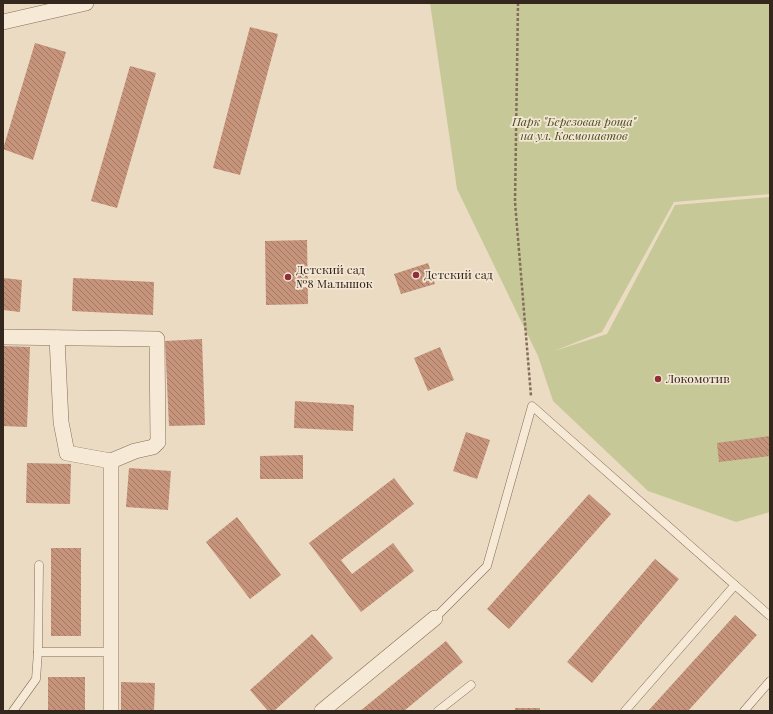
<svg xmlns="http://www.w3.org/2000/svg" width="773" height="714" font-family="'Playfair Display',serif">
  <defs>
    <pattern id="building-back-hatch" width="6" height="6" patternUnits="userSpaceOnUse"><rect width="6" height="6" fill="#c6937b"/><path d="M-1 5l2 2M0 0l6 6M5-1l2 2" fill="none" stroke="#a27864"/></pattern>
  </defs>
  <rect width="100%" height="100%" fill="#ebdbc3"/>
  <polygon fill="#c7c898" points="430,3 770,3 770,194 674,202 602,332 554,351 607,334 675,205 770,197 770,512 736,522 648,491 553,401 538,356 457,189"/>
  <g fill="url(#building-back-hatch)">
    <polygon points="250,27 278,34 240,175 213,168"/>
    <polygon points="35,43 66,52 33,160 3,149"/>
    <polygon points="130,66 156,73 117,208 91,201"/>
    <polygon points="307,240 308,304 266,305 265,241"/>
    <polygon points="428,263 435,284 401,294 394,274"/>
    <polygon points="3,278 22,280 20,312 3,310"/>
    <polygon points="73,278 154,282 153,315 72,311"/>
    <polygon points="202,339 205,425 169,426 165,341"/>
    <polygon points="3,346 30,347 27,427 3,426"/>
    <polygon points="440,347 454,380 428,391 414,358"/>
    <polygon points="295,401 354,405 353,431 294,428"/>
    <polygon points="466,432 490,440 477,479 453,471"/>
    <polygon points="770,436 770,456 719,462 717,443"/>
    <polygon points="303,455 303,479 260,479 260,456"/>
    <polygon points="27,463 71,464 70,504 26,503"/>
    <polygon points="129,468 171,471 168,510 126,507"/>
    <polygon points="394,478 414,504 341,560 352,574 393,543 414,571 361,612 309,543"/>
    <polygon points="589,494 611,514 509,629 487,609"/>
    <polygon points="237,517 281,575 250,599 206,542"/>
    <rect x="51" y="548" width="30" height="88"/>
    <polygon points="655,559 679,579 592,683 567,662"/>
    <polygon points="735,615 757,635 688,711 648,711"/>
    <polygon points="312,634 333,658 274,711 268,711 250,690"/>
    <polygon points="446,641 463,662 404,711 360,711"/>
    <rect x="48" y="677" width="37" height="34"/>
    <polygon points="121,682 155,683 154,711 121,711"/>
    <rect x="515" y="708" width="25" height="3"/>
  </g>
  <g fill="none" stroke-linecap="round" stroke-linejoin="round">
    <g stroke="#846d5b" stroke-width="9">
      <g id="service">
        <polyline points="39,565 38,652 111,652"/>
        <polyline points="435,618 487,566 532,406 770,616"/>
        <polyline points="13,711 36,679 38,652"/>
        <polyline points="438,711 471,685"/>
        <polyline points="625,711 735,585"/>
        <polyline points="744,711 770,681"/>
      </g>
    </g>
    <g stroke="#846d5b" stroke-width="16">
      <g id="minor">
        <polyline points="3,22 86,3"/>
        <polyline points="3,337 157,339 158,442 153,447 135,451 111,461 111,711"/>
        <polyline points="57,338 61,422 67,453 111,461"/>
        <polyline points="322,711 435,618"/>
      </g>
    </g>
    <polyline stroke="#846d5b" stroke-width="2.5" stroke-dasharray="3 2" stroke-linecap="butt" points="518,3 515,202 531,396"/>
    <use href="#service" stroke="#f6e9d5" stroke-width="8"/>
    <use href="#minor" stroke="#f6e9d5" stroke-width="15"/>
  </g>
  <g fill="#8e2f39" stroke="#f3e6d2" stroke-width="1.5">
    <circle cx="416" cy="275" r="4"/>
    <circle cx="288" cy="277" r="4"/>
    <circle cx="658" cy="379" r="4"/>
  </g>
  <g text-anchor="middle" stroke-width="3.5" stroke-linejoin="round" paint-order="stroke">
    <g font-size="12" font-style="italic" fill="#494f26" stroke="#f3e6d2">
      <text x="574" y="126">Парк "Березовая роща"<tspan x="574" dy="14">на ул. Космонавтов</tspan></text>
    </g>
    <g font-size="12" fill="#34271e" stroke="#f3e6d2" text-anchor="start">
      <text x="296" y="274">Детский сад<tspan x="296" dy="14">№8 Малышок</tspan></text>
      <text x="424" y="279">Детский сад</text>
      <text x="666" y="383">Локомотив</text>
    </g>
  </g>
  <rect width="773" height="714" fill="none" stroke="#34271e" stroke-width="8"/>
</svg>
